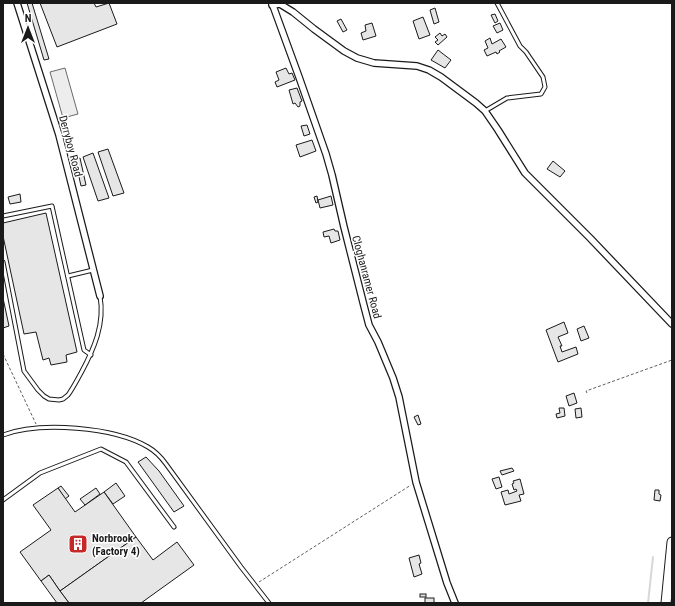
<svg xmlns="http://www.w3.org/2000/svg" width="675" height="606" font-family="'Roboto Condensed',sans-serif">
  <rect width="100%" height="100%" fill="#fff"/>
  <polygon fill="#ededed" stroke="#6a6a6a" points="65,68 78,114 63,118 50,72"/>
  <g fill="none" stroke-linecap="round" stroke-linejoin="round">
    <polyline stroke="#d7d7d7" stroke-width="2" points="648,603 653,557"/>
  </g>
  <g fill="#e6e6e6" stroke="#1a1a1a">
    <polygon points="27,3 32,3 49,59 44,60"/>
    <polygon points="40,3 94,3 96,7 109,3 117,24 57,47"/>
    <polygon points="435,8 439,22 434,24 430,10"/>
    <polygon points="495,14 498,21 495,23 491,15"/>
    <polygon points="423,17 430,35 419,39 413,21"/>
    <polygon points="341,19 347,30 343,32 337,21"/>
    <polygon points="372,23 376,36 363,40 361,33 366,31 365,25"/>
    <polygon points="500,23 503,30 497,33 493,26"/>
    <polygon points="440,33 442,36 445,34 447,37 438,45 435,42 438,40 435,37"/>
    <polygon points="490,38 492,44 501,39 506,47 499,51 500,52 497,54 496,52 487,56 484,50 488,48 485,41"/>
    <polygon points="438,50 451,60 445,68 431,60"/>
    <polygon points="286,68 289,74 292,73 295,80 277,87 275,82 279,80 276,72"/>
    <polygon points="297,88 302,101 300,102 300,106 298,107 295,103 293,104 289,90"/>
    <polygon points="307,125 310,134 304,136 301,126"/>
    <polygon points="312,140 316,151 300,157 296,145"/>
    <polygon points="108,149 124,193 113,196 98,152"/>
    <polygon points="93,153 109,198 98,201 83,157"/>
    <polygon points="80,158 86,185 81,186 75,159"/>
    <polygon points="553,161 565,171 560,177 547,169"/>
    <polygon points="20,194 21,202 10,204 8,197"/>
    <polygon points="317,196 318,202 316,203 314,197"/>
    <polygon points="331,196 333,205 320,208 318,200"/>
    <polygon points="46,213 77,352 66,355 67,362 51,365 49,358 43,360 36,332 24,334 3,236 3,223"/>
    <polygon points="334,229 335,231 338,231 340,240 331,243 329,236 324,237 323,232"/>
    <polygon points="3,298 9,326 3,328"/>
    <polygon points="564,322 568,333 558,337 562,346 560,346 562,352 576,347 578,354 558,362 546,330"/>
    <polygon points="584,326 589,338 581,341 577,329"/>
    <polygon points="574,393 577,403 569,406 566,396"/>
    <polygon points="559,408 564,408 565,416 557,418 556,414 560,413"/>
    <polygon points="581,408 582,417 576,418 575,409"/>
    <polygon points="418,415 421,424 418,425 414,417"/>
    <polygon points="146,457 159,471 184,506 174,512 138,462"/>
    <polygon points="512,468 514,471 502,475 500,471"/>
    <polygon points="499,477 502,487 496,489 492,479"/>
    <polygon points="520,479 524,494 519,495 521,501 505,505 501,492 508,490 509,494 517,491 516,489 514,490 512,484 514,483 513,481"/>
    <polygon points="116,483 125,496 113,504 104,492"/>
    <polygon points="61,486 69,496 65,499 58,488"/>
    <polygon points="58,488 75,512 104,492 136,537 60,591 49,575 41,581 20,552 51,530 33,505"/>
    <polygon points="96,488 100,494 85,505 80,499"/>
    <polygon points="655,490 659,490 659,494 661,495 660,501 654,500"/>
    <polygon points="136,537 153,560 177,542 194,565 141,603 69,603 60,591"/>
    <polygon points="419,555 421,563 419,564 422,574 414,577 409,558"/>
    <polygon points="49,575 60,591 69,603 57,603 41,581"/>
    <rect x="420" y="594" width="6" height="3"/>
    <rect x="425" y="598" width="9" height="5"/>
  </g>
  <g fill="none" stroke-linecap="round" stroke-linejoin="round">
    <g stroke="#1a1a1a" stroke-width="5">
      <g id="service">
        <polyline points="485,111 507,98 541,94 545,87 543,77 526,52 520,46 497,3"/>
        <polyline points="3,216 52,206 84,350 91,355"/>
        <path d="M3,262l21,109 14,19 6,6 5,3 10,1 4,-1 5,-4c5,-7 9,-15 13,-22 13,-24 24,-49 19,-77"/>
        <polyline points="68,276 93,270"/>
        <path d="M3,435c37,-14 111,-8 145,12 7,4 13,10 18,17l75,103 28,36"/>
        <polyline points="3,500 40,473 101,449 126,462 174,527"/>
      </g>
    </g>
    <g stroke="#1a1a1a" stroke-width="8">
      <g id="minor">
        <polyline points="17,3 59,135 100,296"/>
        <polyline points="272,3 299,77 326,154 332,175 344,227 364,306 369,325 378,342 393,378 399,397 416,482 447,583 455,603"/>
        <polyline points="272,5 280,4 293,12 314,29 344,51 357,58 374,63 417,66 429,70 441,77 476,103 485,111 498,130 525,173 590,238 672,324"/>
      </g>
    </g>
    <g stroke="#1a1a1a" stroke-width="11">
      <polyline id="trunk" points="666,603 672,542"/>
    </g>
    <g stroke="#5f5f5f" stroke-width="1" stroke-dasharray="3 2" stroke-linecap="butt">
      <polyline points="3,354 36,424"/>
      <polyline points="587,393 586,391 672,360"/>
      <polyline points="259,582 411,485"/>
    </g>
    <use href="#service" stroke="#fff" stroke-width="3"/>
    <use href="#minor" stroke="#fff" stroke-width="5.5"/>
    <use href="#trunk" stroke="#fff" stroke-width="9"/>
  </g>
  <defs>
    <g id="building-square" transform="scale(1)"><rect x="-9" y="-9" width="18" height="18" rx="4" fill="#c62828" stroke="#fff"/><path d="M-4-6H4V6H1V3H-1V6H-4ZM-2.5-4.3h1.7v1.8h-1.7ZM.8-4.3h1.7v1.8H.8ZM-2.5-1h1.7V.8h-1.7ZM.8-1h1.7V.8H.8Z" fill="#fff"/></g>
  </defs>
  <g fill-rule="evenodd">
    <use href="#building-square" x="78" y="544"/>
  </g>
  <g text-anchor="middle" stroke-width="3" stroke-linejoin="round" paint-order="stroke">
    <g font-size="11" fill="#1a1a1a" stroke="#fff">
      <text transform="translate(71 146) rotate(75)" y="4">Derryboy Road</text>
      <text transform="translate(367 277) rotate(75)" y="4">Cloghanramer Road</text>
    </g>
    <g font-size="11" font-weight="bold" fill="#1a1a1a" stroke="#fff" text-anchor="start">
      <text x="92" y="542">Norbrook<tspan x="92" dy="13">(Factory 4)</tspan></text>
    </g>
  </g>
  <rect width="675" height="606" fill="none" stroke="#1a1a1a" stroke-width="8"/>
  <g transform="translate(28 28)" stroke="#ffffff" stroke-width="3" paint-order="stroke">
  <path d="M0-3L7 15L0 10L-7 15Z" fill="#1a1a1a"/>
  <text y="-6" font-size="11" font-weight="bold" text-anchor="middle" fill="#1a1a1a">N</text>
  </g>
</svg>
